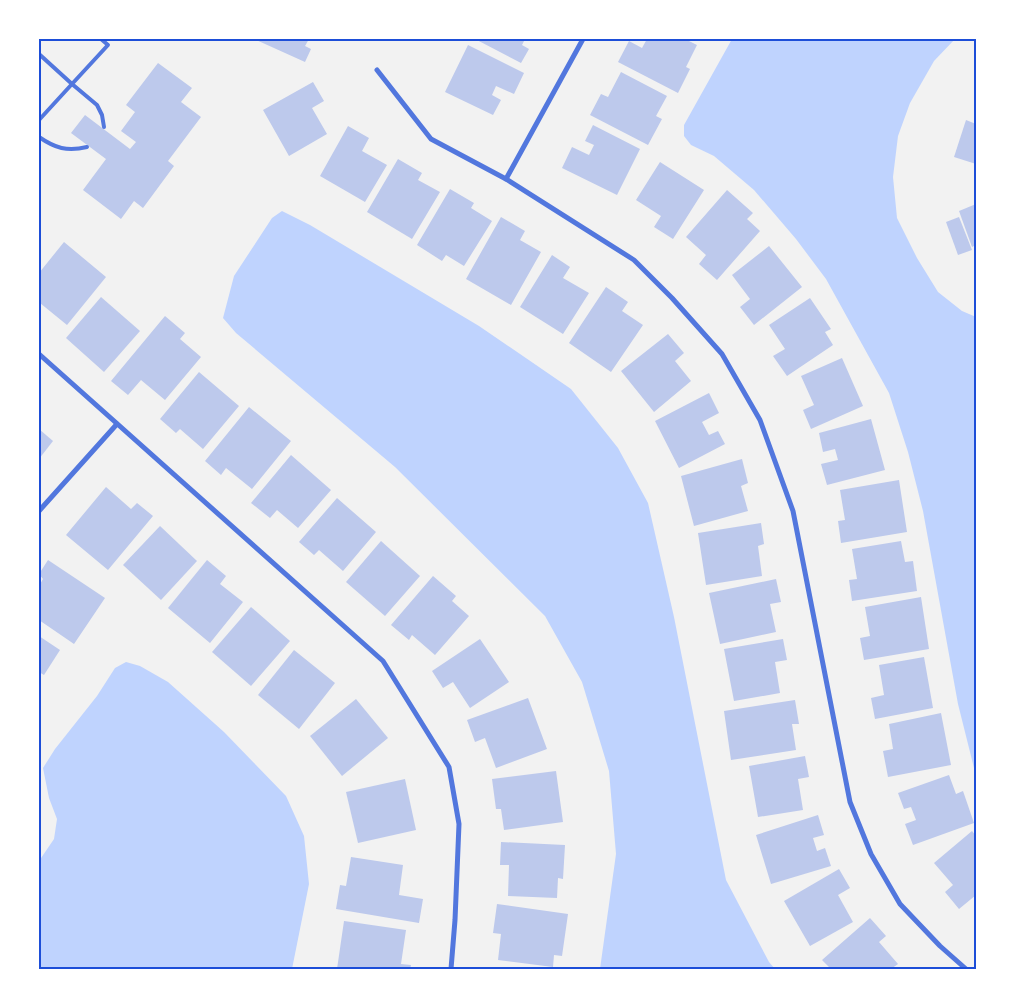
<svg xmlns="http://www.w3.org/2000/svg" width="1015" height="1008" font-family="'DejaVu Sans',sans-serif">
  <rect width="100%" height="100%" fill="#f2f2f2"/>
  <g fill="#bfd3fe">
    <polygon points="732,39 955,39 934,61 910,103 898,136 893,177 897,218 917,258 938,292 962,311 976,317 976,776 958,704 923,511 908,452 889,393 826,279 796,239 754,190 714,156 691,145 684,136 684,125"/>
    <polygon points="282,211 310,225 479,326 571,389 618,448 648,503 674,617 726,880 769,962 775,969 600,969 616,854 609,771 582,682 545,616 395,467 236,333 223,318 234,276 272,218"/>
    <polygon points="126,662 140,666 168,682 224,732 286,796 304,836 309,884 292,969 39,969 39,861 54,839 57,819 49,798 43,768 55,749 97,696 115,668"/>
  </g>
  <g fill="#bdc9ec">
    <polygon points="254,39 309,39 305,46 311,49 305,62"/>
    <polygon points="475,39 525,39 522,45 529,49 521,63"/>
    <polygon points="647,39 685,39 697,45 686,67 690,69 678,93 618,62 629,41 642,48"/>
    <polygon points="468,45 524,73 514,94 496,86 492,95 501,100 493,115 445,92"/>
    <polygon points="158,63 192,88 181,102 201,117 168,161 174,166 143,208 134,201 121,219 83,190 106,159 71,133 85,115 130,149 136,142 121,131 135,112 126,105"/>
    <polygon points="621,72 667,96 656,116 662,119 648,145 590,115 601,94 608,97"/>
    <polygon points="313,82 324,101 312,108 327,134 289,156 263,110"/>
    <polygon points="966,120 976,124 976,164 954,157"/>
    <polygon points="593,125 640,149 617,195 562,168 572,147 589,155 594,145 585,141"/>
    <polygon points="348,126 369,138 362,151 387,165 365,202 320,176"/>
    <polygon points="398,159 422,173 418,180 440,192 412,239 367,212"/>
    <polygon points="660,162 704,190 673,239 654,227 661,216 636,200"/>
    <polygon points="450,189 474,203 471,208 492,221 464,266 446,255 442,261 417,245"/>
    <polygon points="727,190 753,213 747,219 760,231 717,280 699,264 706,255 686,237"/>
    <polygon points="976,204 976,245 972,247 959,211"/>
    <polygon points="501,217 525,231 520,240 541,252 511,305 466,279"/>
    <polygon points="959,217 972,250 958,255 946,222"/>
    <polygon points="64,242 106,277 67,325 40,303 39,305 39,273"/>
    <polygon points="769,246 802,287 754,325 740,307 750,299 732,275"/>
    <polygon points="552,255 570,267 563,278 589,293 563,334 520,307"/>
    <polygon points="606,287 628,302 622,311 643,325 611,372 569,343"/>
    <polygon points="101,297 140,331 104,372 66,338"/>
    <polygon points="810,298 831,329 825,332 833,345 787,376 773,356 785,349 769,325"/>
    <polygon points="165,316 185,333 180,339 201,357 165,400 141,380 128,395 111,381"/>
    <polygon points="668,334 684,353 675,361 691,381 654,412 621,371"/>
    <polygon points="842,358 863,406 811,429 803,410 814,405 801,376"/>
    <polygon points="199,372 239,406 203,449 180,429 176,433 160,419"/>
    <polygon points="709,393 719,413 702,422 709,435 718,431 725,444 679,468 655,421"/>
    <polygon points="249,407 291,441 252,489 226,468 221,475 205,461"/>
    <polygon points="871,419 885,470 827,485 821,464 838,460 835,449 823,452 819,433"/>
    <polygon points="39,429 53,441 39,459"/>
    <polygon points="291,455 331,490 298,528 277,510 270,518 251,503"/>
    <polygon points="742,459 748,483 741,486 748,511 694,526 681,476"/>
    <polygon points="899,480 907,532 841,543 838,521 845,520 840,490"/>
    <polygon points="106,487 131,509 137,503 153,516 108,570 66,535"/>
    <polygon points="337,498 376,532 343,571 319,550 314,555 299,542"/>
    <polygon points="761,523 764,544 758,546 762,576 706,585 698,533"/>
    <polygon points="160,526 197,561 161,600 123,565"/>
    <polygon points="381,541 420,576 385,616 346,582"/>
    <polygon points="901,541 905,562 913,561 917,591 852,601 849,580 857,579 852,549"/>
    <polygon points="48,560 105,598 74,644 39,620 39,586 43,579 39,574"/>
    <polygon points="207,560 226,576 220,584 243,602 210,643 168,608"/>
    <polygon points="433,576 456,596 452,601 469,616 435,655 412,635 409,640 391,625"/>
    <polygon points="776,579 781,602 770,604 776,632 720,644 709,593"/>
    <polygon points="921,597 929,649 864,660 860,638 870,636 865,607"/>
    <polygon points="251,607 290,641 251,686 212,652"/>
    <polygon points="39,636 60,650 44,675 39,672"/>
    <polygon points="480,639 509,682 470,708 453,682 443,688 432,671"/>
    <polygon points="783,639 787,660 775,662 780,693 734,701 724,649"/>
    <polygon points="294,650 335,683 299,729 258,695"/>
    <polygon points="924,657 933,708 875,719 871,698 884,695 879,665"/>
    <polygon points="528,698 547,749 496,768 485,738 475,742 467,720"/>
    <polygon points="356,699 388,738 342,776 310,736"/>
    <polygon points="795,700 799,724 792,724 796,750 731,760 724,711"/>
    <polygon points="941,713 951,765 888,777 883,751 893,749 889,724"/>
    <polygon points="805,756 809,777 798,779 803,810 758,817 749,766"/>
    <polygon points="556,771 563,822 504,830 501,809 496,809 492,779"/>
    <polygon points="949,775 956,794 963,791 974,823 913,845 905,824 916,820 911,807 904,809 898,793"/>
    <polygon points="405,779 416,830 358,843 346,792"/>
    <polygon points="818,815 824,835 813,838 817,851 825,848 831,866 771,884 756,835"/>
    <polygon points="972,831 976,836 976,895 959,909 945,892 953,885 934,863"/>
    <polygon points="501,842 565,845 563,879 558,878 557,898 508,896 509,865 500,865"/>
    <polygon points="351,857 403,865 399,895 423,899 419,923 336,909 340,885 346,886"/>
    <polygon points="839,869 850,888 838,895 853,922 810,946 784,901"/>
    <polygon points="497,904 568,914 562,956 554,955 553,967 498,960 501,934 493,933"/>
    <polygon points="870,918 886,936 879,942 898,964 891,969 831,969 822,960"/>
    <polygon points="344,921 406,930 401,964 411,965 410,969 337,969"/>
  </g>
  <g fill="none" stroke-linecap="round" stroke-linejoin="round">
    <g stroke="#5277de" stroke-width="4">
      <polyline points="101,39 108,45 72,84 97,105 102,115 104,127"/>
      <polyline points="39,54 72,84 39,120"/>
      <path d="M39,137c16,11 28,15 48,10"/>
    </g>
    <g stroke="#5277de" stroke-width="5">
      <polyline points="377,70 431,139 506,179 634,260 672,298 722,354 760,420 793,511 850,802 871,854 900,904 940,946 966,969"/>
      <polyline points="506,179 583,39"/>
      <polyline points="39,354 383,661 449,767 459,824 455,920 451,969"/>
      <polyline points="39,511 117,424"/>
    </g>
  </g>
  <rect width="1015" height="1008" fill="none" stroke="#ffffff" stroke-width="80"/>
  <rect x="40" y="40" width="935" height="928" fill="none" stroke="#1d4ed8" stroke-width="2"/>
</svg>
